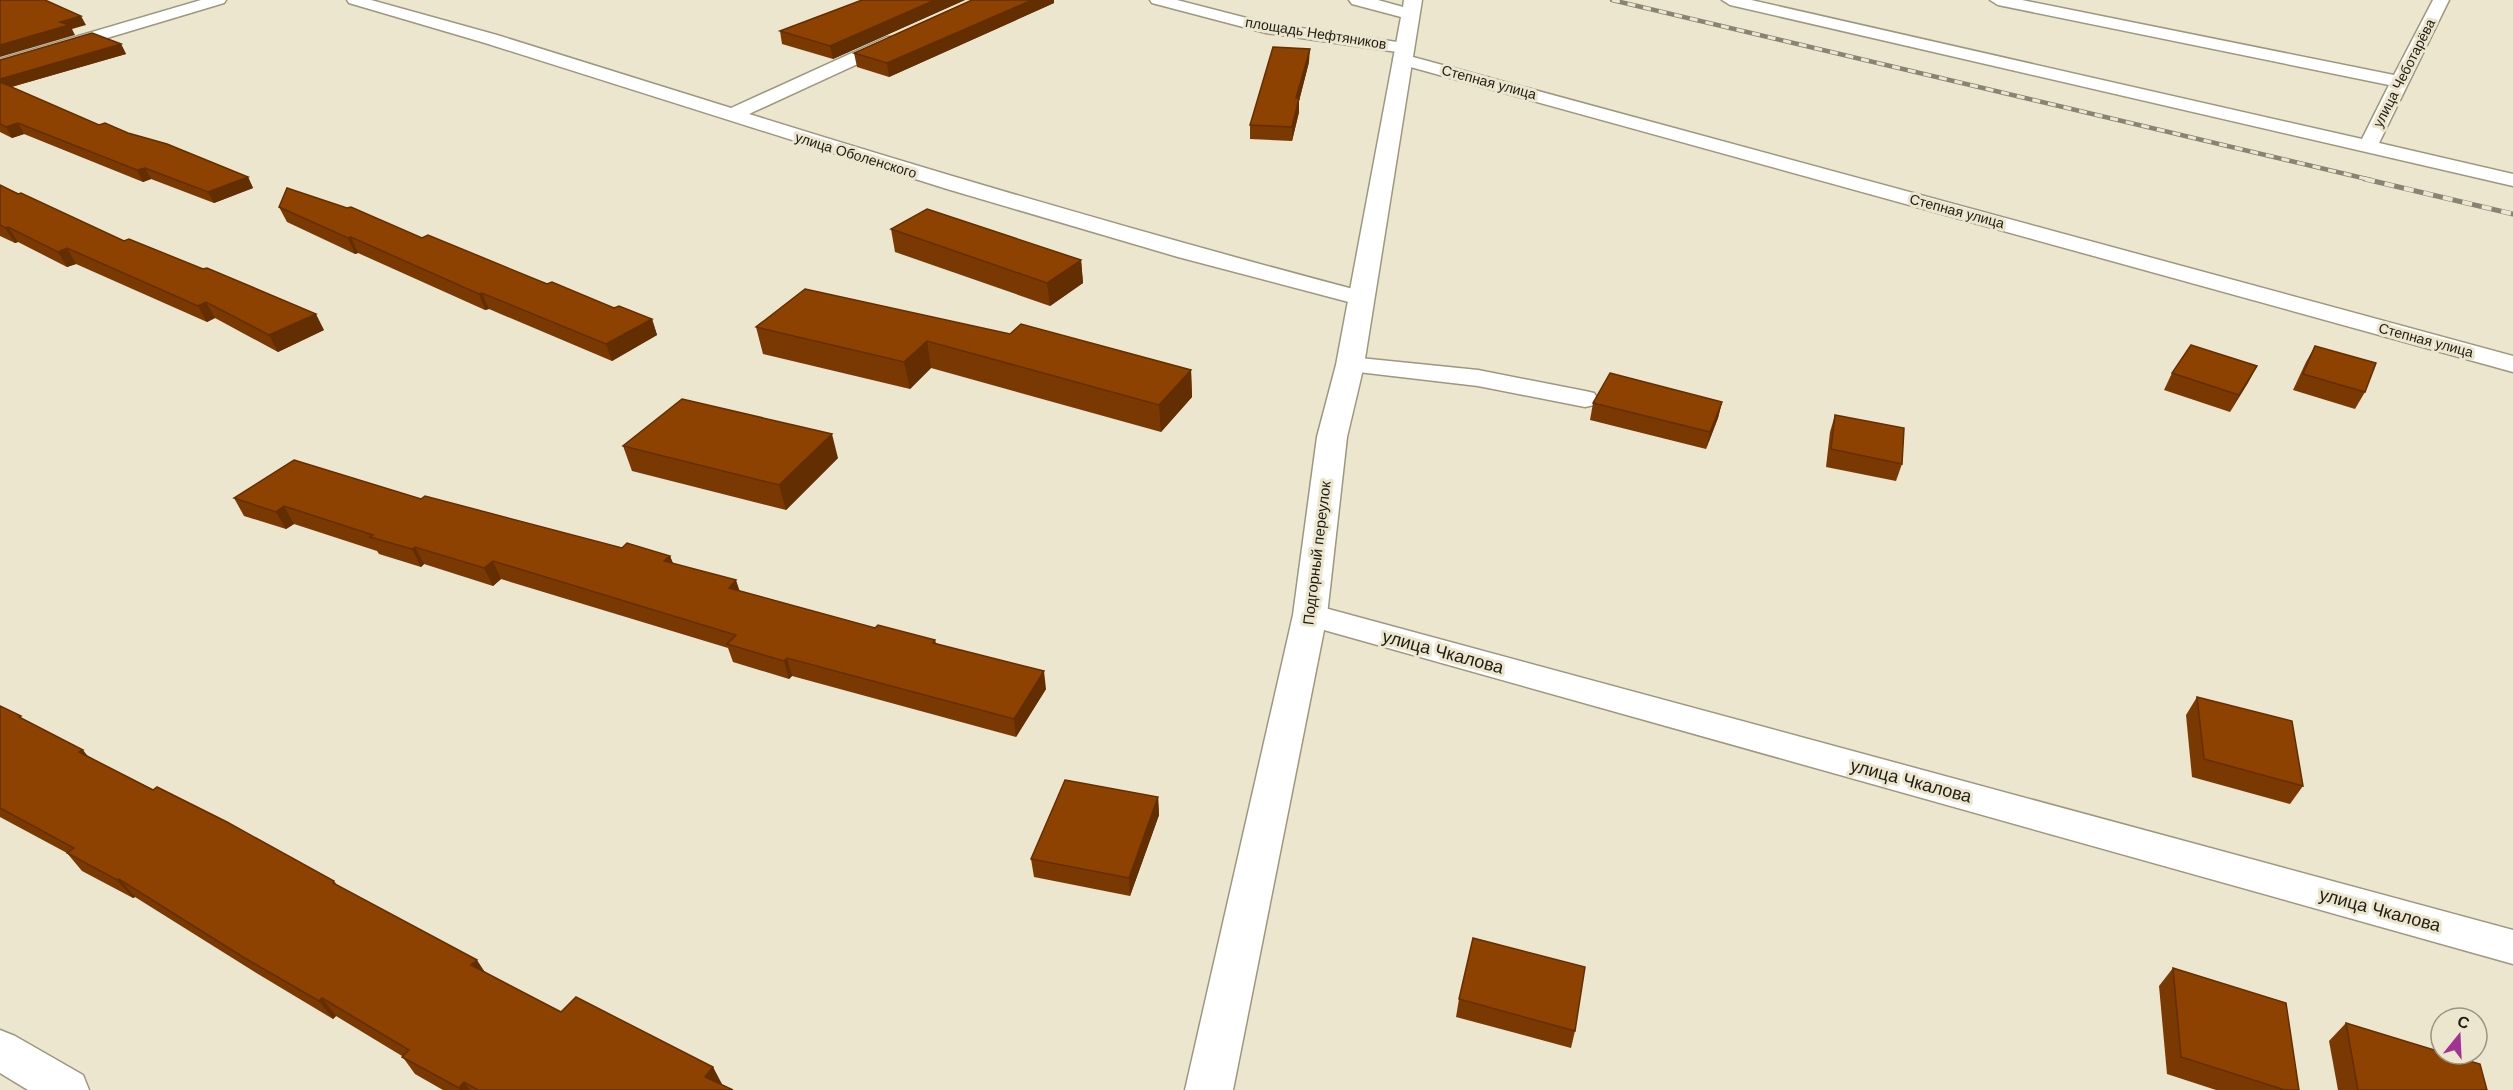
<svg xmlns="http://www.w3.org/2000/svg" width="2513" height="1090" font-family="Arial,sans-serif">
  <rect width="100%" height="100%" fill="#ece6ce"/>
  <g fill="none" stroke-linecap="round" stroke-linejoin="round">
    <g stroke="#9d9781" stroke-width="3">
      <g id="street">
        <polygon points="201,0 226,0 224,3 0,70 0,59"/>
        <path d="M347,0h24l126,35 234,73 156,-71h12l3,4 -3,4 -150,69c205,64 411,124 619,179l4,5 -4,5 -8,2 -182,-48 -231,-68 -462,-146 -136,-40z"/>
        <polygon points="1150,0 1177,0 1266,23 1404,43 1410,44 1413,48 1410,52 1404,53 1266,33 1152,3"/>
        <polygon points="1722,0 1751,0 2362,139 2389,85 1998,5 1990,0 2022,0 2394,75 2433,0 2449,0 2379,143 2513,174 2513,186 1730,5"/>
        <polygon points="1402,54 2513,356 2513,372 1396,63 1393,59 1396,55"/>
        <polygon points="1350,357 1478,370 1585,391 1594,393 1598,399 1594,405 1585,407 1478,386 1341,370 1337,365 1341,360"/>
        <polygon points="1310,604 2513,930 2513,964 1299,623 1294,615 1299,607"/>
        <polygon points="0,1030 15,1036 83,1075 89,1090 28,1090 0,1073"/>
      </g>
    </g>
    <g stroke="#9d9781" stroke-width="3">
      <polygon id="secondary" points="1349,0 1378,0 1403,7 1404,0 1422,0 1364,365 1347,437 1327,615 1233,1090 1185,1090 1293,615 1317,437 1336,365 1401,17 1352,4"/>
    </g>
    <use href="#street" fill="#fff" fill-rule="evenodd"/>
    <use href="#secondary" fill="#fff" fill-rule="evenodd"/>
    <g stroke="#888373" stroke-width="4.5">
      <polyline id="rail-far1" points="1612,0 2371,180"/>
    </g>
    <g stroke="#888373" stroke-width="5">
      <polyline id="rail" points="2365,179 2513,214"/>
    </g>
    <use href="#rail-far1" stroke="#ece6ce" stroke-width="3" stroke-dasharray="8" stroke-linecap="butt"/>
    <use href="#rail" stroke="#ece6ce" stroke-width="4" stroke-dasharray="10" stroke-linecap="butt"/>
  </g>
  <g fill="#7a3902">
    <polygon points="862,0 965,0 833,59 782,44 780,31"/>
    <polygon points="972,0 1054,0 1054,3 889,77 857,67 854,53"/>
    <polygon points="121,44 126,54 11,87 99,125 128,133 248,177 253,188 214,203 151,179 143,182 24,134 12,138 0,132 0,60"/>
    <polygon points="1309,62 1299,101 1299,112 1292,141 1250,139 1250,125"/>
    <polygon points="0,185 124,241 324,330 278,352 215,318 207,322 76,264 67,267 18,242 15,243 0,236"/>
    <polygon points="279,207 422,238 614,308 652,319 657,335 612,361 489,309 485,310 358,253 355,254 287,222"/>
    <polygon points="891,229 1081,260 1083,283 1050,306 895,252"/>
    <polygon points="756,327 1010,334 1191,370 1192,397 1161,432 931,368 910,389 763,354"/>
    <polygon points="2315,346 2365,392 2355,409 2293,390 2306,362"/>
    <polygon points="2257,366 2230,412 2164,390 2172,373"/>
    <polygon points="1722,402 1718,418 1706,449 1590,420 1593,403"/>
    <polygon points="1835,415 1902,464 1896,481 1826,467 1830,432"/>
    <polygon points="623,446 838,458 786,510 632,471"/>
    <polygon points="234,498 421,499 622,548 670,556 673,563 740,591 875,628 935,640 936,643 1046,689 1016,737 792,676 789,679 733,662 728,648 501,579 493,586 424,564 421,567 379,554 377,551 294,524 286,529 244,516"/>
    <polygon points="2197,697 2303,786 2290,804 2192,777 2186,715"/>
    <polygon points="0,706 89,757 334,881 337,885 485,973 561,1012 713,1067 721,1085 733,1090 443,1090 415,1074 402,1056 336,1016 333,1019 258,974 135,897 133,898 82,871 67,853 0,817"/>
    <polygon points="1158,797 1159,815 1130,896 1034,877 1031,859"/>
    <polygon points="2173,968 2299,1090 2216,1090 2167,1074 2159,986"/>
    <polygon points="1459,999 1575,1031 1571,1048 1456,1017"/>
    <polygon points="2346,1023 2487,1090 2338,1090 2329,1041"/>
  </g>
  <g fill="#632e01">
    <polygon points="935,0 965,0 833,59 830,46"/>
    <polygon points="1032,0 1054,0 1054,3 889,77 887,63"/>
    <polygon points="81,16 86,25 72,29 75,35 0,57 0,45 60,22"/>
    <polygon points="121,44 126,54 1,90 0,89 0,79"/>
    <polygon points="1310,49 1309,62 1299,101 1299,112 1292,141 1292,127 1296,98"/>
    <polygon points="18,123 24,134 12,138 6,127"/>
    <polygon points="145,168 151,179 143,182 137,170"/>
    <polygon points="248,177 253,188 214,203 208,192"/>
    <polygon points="8,227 18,242 15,243 5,228"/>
    <polygon points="351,237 358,253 355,254 348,238"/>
    <polygon points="67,248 76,264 67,267 58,252"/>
    <polygon points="1081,260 1083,283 1050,306 1047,283"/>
    <polygon points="482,293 489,309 485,310 479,294"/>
    <polygon points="206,302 215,318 207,322 198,306"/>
    <polygon points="316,314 324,330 278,352 269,335"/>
    <polygon points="652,319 657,335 612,361 606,344"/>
    <polygon points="927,341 931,368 910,389 904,362"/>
    <polygon points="2257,366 2248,383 2230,412 2239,395"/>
    <polygon points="1191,370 1192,397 1161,432 1159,405"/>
    <polygon points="1722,402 1718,418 1706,449 1710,432"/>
    <polygon points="832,434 838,458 786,510 779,485"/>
    <polygon points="284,506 294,524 286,529 276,512"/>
    <polygon points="415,547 424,564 421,567 412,549"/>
    <polygon points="670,556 676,573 664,561"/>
    <polygon points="493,561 501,579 493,586 484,568"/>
    <polygon points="736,580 742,598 729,588"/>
    <polygon points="787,658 792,676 789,679 784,661"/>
    <polygon points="1044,671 1046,689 1016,737 1014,719"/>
    <polygon points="83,750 97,768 79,752"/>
    <polygon points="1158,797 1159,815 1130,896 1129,878"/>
    <polygon points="119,879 135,897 133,898 117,880"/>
    <polygon points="477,960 488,977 471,965"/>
    <polygon points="322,998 336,1016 333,1019 319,1001"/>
    <polygon points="713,1067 722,1084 717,1090 705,1077"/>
    <polygon points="464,1082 470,1090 460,1090 459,1088"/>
  </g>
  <g fill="#8e4202" stroke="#632e01" stroke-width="1.5">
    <polygon points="0,0 45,0 81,16 60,22 69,25 0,45"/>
    <polygon points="862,0 935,0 830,46 780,31"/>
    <polygon points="972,0 1032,0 887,63 854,53"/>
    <polygon points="92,33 121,44 0,79 0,60"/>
    <polygon points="1273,47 1310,49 1296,98 1299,98 1292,127 1250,125"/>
    <polygon points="0,82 99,125 105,123 128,133 167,144 248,177 208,192 145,168 137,170 18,123 6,127 0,124"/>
    <polygon points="0,185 18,194 21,193 124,241 129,239 203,269 207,268 316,314 269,335 206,302 198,306 67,248 58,252 8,227 5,228 0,225"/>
    <polygon points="287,188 347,208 351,207 422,238 428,235 547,284 552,282 614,308 619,306 652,319 606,344 482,293 479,294 351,237 348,238 279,207"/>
    <polygon points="927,209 1081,260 1047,283 891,229"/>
    <polygon points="805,289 1010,334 1021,324 1191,370 1159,405 927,341 904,362 756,327"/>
    <polygon points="2191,345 2257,366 2239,395 2172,373"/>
    <polygon points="2315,346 2376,363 2365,392 2303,374"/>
    <polygon points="1610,373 1722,402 1710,432 1593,403"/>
    <polygon points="682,399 832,434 779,485 623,446"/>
    <polygon points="1835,415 1904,428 1902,464 1831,449"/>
    <polygon points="294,460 421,499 425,496 622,548 627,543 670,556 664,561 736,580 729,588 875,628 878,625 935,640 933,643 1044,671 1014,719 787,658 784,661 727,644 736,635 493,561 484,568 415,547 412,549 370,537 373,535 284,506 276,512 234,498"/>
    <polygon points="2197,697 2292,721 2303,786 2204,759"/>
    <polygon points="0,706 21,716 19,717 83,750 79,752 153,790 157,787 227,822 334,881 333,883 477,960 471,965 561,1012 576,997 713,1067 705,1077 733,1090 478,1090 464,1082 459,1088 402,1057 409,1050 322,998 319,1001 243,957 119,879 117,880 67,853 74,848 0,808"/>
    <polygon points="1065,780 1158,797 1129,878 1031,859"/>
    <polygon points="1473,938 1585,967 1575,1031 1459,999"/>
    <polygon points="2173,968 2286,1003 2299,1090 2285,1090 2181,1057"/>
    <polygon points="2346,1023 2441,1052 2441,1054 2446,1054 2480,1064 2487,1090 2358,1090"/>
  </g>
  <g text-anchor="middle" stroke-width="6" stroke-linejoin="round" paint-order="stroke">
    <g font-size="14" fill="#1e1b13" stroke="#ece6ce">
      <text transform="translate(1316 33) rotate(9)" y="5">площадь Нефтяников</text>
      <text transform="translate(2404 73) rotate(-63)" y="5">улица Чеботарёва</text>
      <text transform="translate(1489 82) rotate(15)" y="5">Степная улица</text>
      <text transform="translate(856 155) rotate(17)" y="5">улица Оболенского</text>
      <text transform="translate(1957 211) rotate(15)" y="5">Степная улица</text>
      <text transform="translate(2426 340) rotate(15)" y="5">Степная улица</text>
    </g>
    <g font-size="15" fill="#1e1b13" stroke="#ece6ce">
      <text transform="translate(1317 553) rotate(-83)" y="5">Подгорный переулок</text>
    </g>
    <g font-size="18" fill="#1e1b13" stroke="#ece6ce">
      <text transform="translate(1443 652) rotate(15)" y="6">улица Чкалова</text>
      <text transform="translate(1911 781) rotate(15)" y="6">улица Чкалова</text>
      <text transform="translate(2380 910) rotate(15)" y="6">улица Чкалова</text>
    </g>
  </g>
  <g transform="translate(2459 1036) rotate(18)"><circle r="28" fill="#ece6ce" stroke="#9a9583" stroke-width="1.5"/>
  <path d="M0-4.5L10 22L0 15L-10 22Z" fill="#a13493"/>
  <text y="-9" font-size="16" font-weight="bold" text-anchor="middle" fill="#1e1b13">С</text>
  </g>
</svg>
